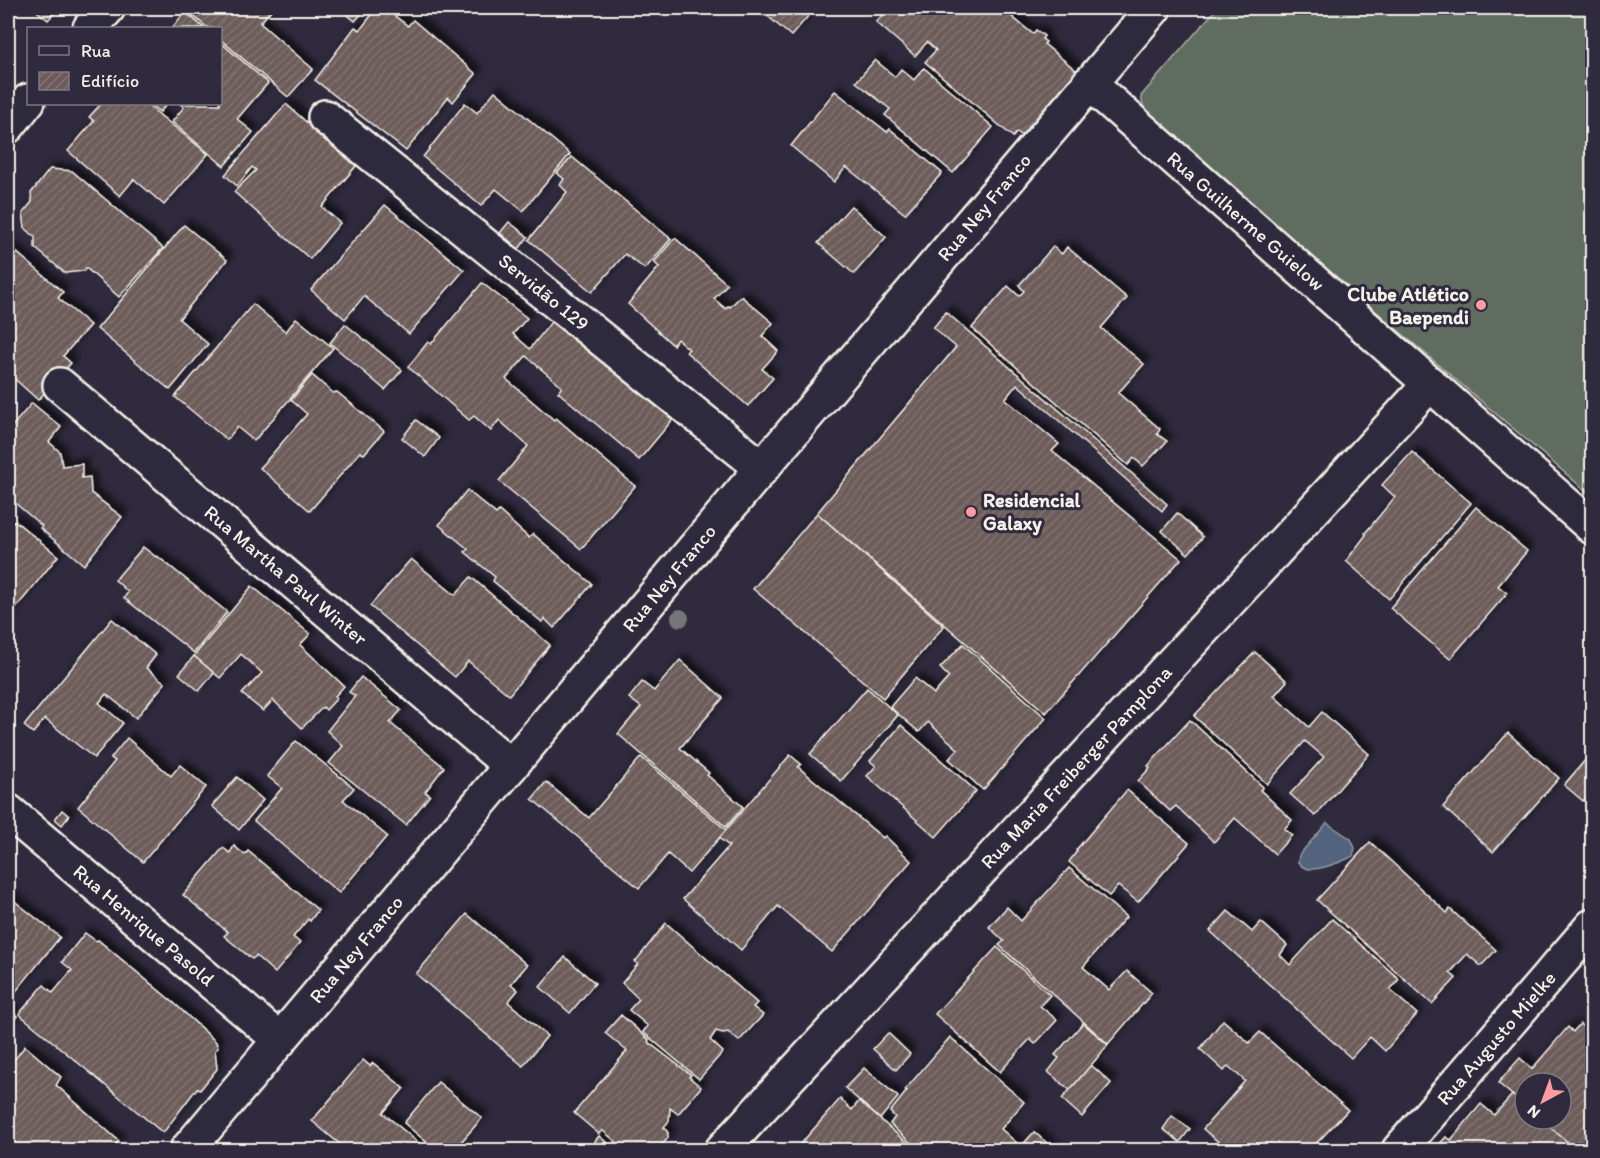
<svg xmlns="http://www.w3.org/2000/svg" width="1600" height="1158" font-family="Itim,sans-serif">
  <defs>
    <pattern id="building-hatch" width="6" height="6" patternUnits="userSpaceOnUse" patternTransform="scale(1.5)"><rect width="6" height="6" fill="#6c5b5a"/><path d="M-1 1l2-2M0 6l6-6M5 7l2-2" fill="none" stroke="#827372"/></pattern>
    <filter id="shadow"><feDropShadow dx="5.5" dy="-5.5" stdDeviation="3" flood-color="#0009"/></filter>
  </defs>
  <rect width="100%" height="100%" fill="#2f2a3d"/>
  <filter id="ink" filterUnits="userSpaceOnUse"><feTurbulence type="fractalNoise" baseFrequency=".0167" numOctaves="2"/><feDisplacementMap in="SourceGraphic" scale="12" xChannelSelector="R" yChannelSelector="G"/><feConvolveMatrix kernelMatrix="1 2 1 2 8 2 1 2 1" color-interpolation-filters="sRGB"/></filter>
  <g filter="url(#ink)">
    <polygon fill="#606c61" stroke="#aaaea4" stroke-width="1.5" points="1217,8 1592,8 1592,496 1145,114 1141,96"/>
    <path fill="#52647d" stroke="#939ca8" stroke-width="1.5" d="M1327,823l24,16 4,9 -2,8c-9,5 -33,14 -43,13 -6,0 -9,-3 -12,-7l1,-7z"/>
    <g fill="url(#building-hatch)" stroke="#f4f1e8" stroke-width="1.5" filter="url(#shadow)">
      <polygon points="33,8 59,8 48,20"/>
      <polygon points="183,8 273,8 260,23 313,69 288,97 220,39 220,28 208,28"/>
      <polygon points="339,8 367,8 355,21"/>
      <polygon points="377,8 384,8 408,26 413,20 476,74 453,102 448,97 406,151 315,80 355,27 360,30"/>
      <polygon points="769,8 815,8 791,36 764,13"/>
      <polygon points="889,8 1001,8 1033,34 1036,30 1044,36 1042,39 1046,42 1044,44 1077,71 1022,136 1017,132 1013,137 925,62 936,50 927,42 915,56 876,22"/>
      <polygon points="185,12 204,28 172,28"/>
      <polygon points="220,42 268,83 237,119 253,132 224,166 172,122 184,107 180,104 220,104"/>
      <polygon points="875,60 895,77 901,69 914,80 924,68 993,127 953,173 885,115 890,109 856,82"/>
      <polygon points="495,91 570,154 523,211 496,189 481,206 423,157 465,103 477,113"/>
      <polygon points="835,91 887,132 890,129 942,173 905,214 846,167 834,182 791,146"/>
      <polygon points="101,104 146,104 208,154 164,205 134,179 120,196 68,151 94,121 89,117"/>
      <polygon points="149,104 167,104 160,112"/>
      <polygon points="286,104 356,166 322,207 340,223 310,259 234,192 256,170 252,167 237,186 225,175"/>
      <polygon points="572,157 671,239 645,269 625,254 592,292 529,240 567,192 560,185 564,179 557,173"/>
      <polygon points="50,169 72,171 163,248 119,297 86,268 84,271 65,273 35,248 35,237 25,228 23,213 32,202 31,193"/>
      <polygon points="385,205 464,270 409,334 364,296 345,319 311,290"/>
      <polygon points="851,206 886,237 854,274 818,243"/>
      <polygon points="509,222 528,237 519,249 500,233"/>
      <polygon points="184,225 227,260 179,319 208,344 170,390 97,329"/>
      <polygon points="675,238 727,284 714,299 726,309 728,306 730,307 741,296 773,323 762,336 778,351 762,369 773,378 748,406 686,352 689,349 677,339 673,345 628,304 659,267 654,262"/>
      <polygon points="8,245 63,292 58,298 90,325 63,356 71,363 38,400 8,373"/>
      <polygon points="1053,247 1062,254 1067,247 1127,298 1101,328 1144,364 1118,393 1160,429 1157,434 1167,441 1143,466 1134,458 1128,465 972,328 1008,286 1019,296 1024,291 1019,285"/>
      <polygon points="482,283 527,318 513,334 530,349 555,317 598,357 673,419 639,460 558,392 562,387 526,356 506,379 554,420 556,418 635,486 581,549 499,481 528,446 499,420 491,431 474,416 469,420 408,367 428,342 431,344"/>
      <polygon points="253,304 286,332 296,318 333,348 254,441 237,427 227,440 175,397"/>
      <polygon points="946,312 1167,504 1162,511 1017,384 1005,399 1059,444 1052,451 1181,559 1046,713 817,513 956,347 933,328"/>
      <polygon points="345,324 402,370 385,390 330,343"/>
      <polygon points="312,375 333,393 337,392 384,431 364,454 360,452 310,511 260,468 307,414 291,400"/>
      <polygon points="32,403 61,427 49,442 60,452 62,466 82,464 82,478 90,477 91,493 122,517 84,565 40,528 42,526 8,497 8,431"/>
      <polygon points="416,420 439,438 425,457 402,438"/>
      <polygon points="1412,452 1471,503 1389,599 1346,561 1366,535 1365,533 1395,497 1382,485"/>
      <polygon points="467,490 496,514 499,511 529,538 533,534 592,584 554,628 545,619 542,622 493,581 495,577 465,552 468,549 439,525"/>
      <polygon points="1476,507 1527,551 1498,586 1507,593 1450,659 1390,608"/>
      <polygon points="817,513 944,626 883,698 753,589"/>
      <polygon points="1177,513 1203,537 1188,554 1162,531"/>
      <polygon points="8,518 13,522 15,521 58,556 8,618"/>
      <polygon points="143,547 156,557 157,556 227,612 194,653 124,598 128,592 115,580"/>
      <polygon points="411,559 455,595 471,577 550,645 509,695 468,661 455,677 370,606"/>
      <polygon points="252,586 310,634 300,645 344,686 335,696 337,698 326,710 323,707 302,728 273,700 263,711 242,694 262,673 241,654 220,678 194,656"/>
      <polygon points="112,619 156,655 146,668 165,683 136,718 106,694 99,703 123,723 94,758 45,719 33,733 24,726"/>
      <polygon points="963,644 1046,718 983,790 949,759 958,749 928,722 919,732 890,707 915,678 934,694 949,677 940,668"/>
      <polygon points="1255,652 1287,681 1274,696 1309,727 1322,712 1369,754 1315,816 1290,794 1324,757 1305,741 1267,784 1194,716"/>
      <polygon points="194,656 214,673 199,691 179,674"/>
      <polygon points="680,660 723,698 680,748 709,773 707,775 743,807 726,827 618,734 641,707 629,698 642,682 654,691"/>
      <polygon points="361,677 401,710 390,723 444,767 425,792 430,795 406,825 329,763 343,746 327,731 355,696 349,692"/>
      <polygon points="867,688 898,715 841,781 810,754"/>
      <polygon points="1190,720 1263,787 1260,790 1292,820 1284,829 1292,835 1275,854 1235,818 1214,842 1176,806 1170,811 1138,781 1150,768 1148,766"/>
      <polygon points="901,725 976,791 936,837 867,776 876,766 870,761"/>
      <polygon points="1508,733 1559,778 1493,852 1443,807"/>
      <polygon points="127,738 171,776 180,765 206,787 143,862 78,807 115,761 111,758"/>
      <polygon points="296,741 354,788 343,800 387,836 339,893 254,821 282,788 267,776"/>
      <polygon points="1592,752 1592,799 1588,795 1583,801 1564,785"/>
      <polygon points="790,755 801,764 798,767 883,838 885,836 911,861 832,952 778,906 741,950 683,899 729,846 719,838"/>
      <polygon points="641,757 726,830 689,873 668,854 639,888 532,799 546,782 589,818"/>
      <polygon points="237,777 263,800 239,830 212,806"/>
      <polygon points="1127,790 1189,843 1138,902 1118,886 1109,896 1069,862 1077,851 1076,850"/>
      <polygon points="62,810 69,816 62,825 55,819"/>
      <polygon points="1370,842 1447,913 1450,909 1496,950 1481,966 1467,954 1450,973 1456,978 1432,1004 1317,900"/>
      <polygon points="234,846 245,855 248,851 318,910 310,921 308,919 293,937 300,943 275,973 256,956 252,959 224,936 228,932 183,895 223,848 230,853"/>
      <polygon points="1069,868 1126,917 1083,967 1109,990 1127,971 1152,993 1108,1044 999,945 1004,941 989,927 1007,907 1021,921"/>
      <polygon points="8,896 60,937 13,995 8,990"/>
      <polygon points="1228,911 1252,932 1261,922 1287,945 1280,955 1290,965 1332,919 1399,979 1390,990 1417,1014 1385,1051 1370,1037 1351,1058 1210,931"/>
      <polygon points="467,914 527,965 511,984 518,990 508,1002 547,1036 523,1066 416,974"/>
      <polygon points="666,923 757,1003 753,1007 763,1015 739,1041 728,1032 723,1033 716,1031 710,1040 723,1052 699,1079 643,1032 648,1026 629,1010 639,999 622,983 638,964 635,962"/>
      <polygon points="85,933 96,941 98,940 174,1003 216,1042 218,1048 215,1050 217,1069 200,1090 197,1088 163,1133 19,1014 44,985 53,993 72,970 62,962"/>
      <polygon points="997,947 1050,995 1040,1006 1057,1020 1035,1044 1030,1039 1000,1072 935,1014"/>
      <polygon points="565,957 595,983 570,1013 540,987"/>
      <polygon points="8,1009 17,1016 8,1027"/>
      <polygon points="621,1015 649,1040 648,1042 691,1075 689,1077 701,1087 678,1114 670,1108 669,1121 664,1127 668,1133 668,1138 657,1150 626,1150 602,1130 599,1134 574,1113 627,1051 605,1033"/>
      <polygon points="1223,1020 1249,1043 1260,1032 1348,1110 1310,1150 1228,1150 1203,1129 1245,1081 1228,1066 1224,1071 1200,1049"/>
      <polygon points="1083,1023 1108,1045 1070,1090 1048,1072 1059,1058 1055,1055"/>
      <polygon points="1580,1024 1592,1035 1592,1150 1577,1150 1540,1119 1561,1119 1561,1083 1525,1083 1525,1106 1498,1083 1520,1058 1532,1069 1568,1027 1573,1032"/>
      <polygon points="888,1033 910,1054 896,1070 873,1049"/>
      <polygon points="950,1037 1024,1102 1001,1129 1019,1145 1014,1150 934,1150 928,1145 923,1150 918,1150 890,1124 895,1117 890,1112 907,1091 905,1090"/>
      <polygon points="25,1046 61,1077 56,1085 119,1141 111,1150 10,1150 8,1148 8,1068"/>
      <polygon points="363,1060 370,1066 373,1063 404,1088 383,1113 427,1150 347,1150 312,1121"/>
      <polygon points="1091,1065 1111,1083 1082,1117 1062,1099"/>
      <polygon points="864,1068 898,1097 880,1119 845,1088"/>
      <polygon points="438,1082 482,1118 454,1150 436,1150 404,1123"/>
      <polygon points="1512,1095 1525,1106 1525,1119 1540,1119 1577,1150 1434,1150 1446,1137 1451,1140 1481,1104 1494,1115"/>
      <polygon points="840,1099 852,1110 859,1101 915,1150 798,1150 796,1149"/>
      <polygon points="1172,1116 1190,1129 1180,1142 1163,1129"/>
      <polygon points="1034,1132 1055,1150 1018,1150"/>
      <polygon points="599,1136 616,1150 588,1150"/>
      <polygon points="1170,1144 1177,1150 1164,1150"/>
    </g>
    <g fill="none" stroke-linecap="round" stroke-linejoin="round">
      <g stroke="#f4f1e8" stroke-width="38">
        <g id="street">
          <polyline points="90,28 108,8"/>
          <polyline points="1089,83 1592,527"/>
          <polyline points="325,117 762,468"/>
          <polyline points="8,126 28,101"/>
          <polyline points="60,385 511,766"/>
          <polyline points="8,811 280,1040"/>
          <polyline points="187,1150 762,468 1154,8"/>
          <polyline points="722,1150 1430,384"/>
          <polyline points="1399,1150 1592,926"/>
        </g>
      </g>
      <use href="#street" stroke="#2f2a3d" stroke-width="33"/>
    </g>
    <circle fill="#76767a" cx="680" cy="618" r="9"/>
  </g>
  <g fill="#ff9aa2" stroke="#2f2a3d" stroke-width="2">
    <circle cx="1481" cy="305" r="6"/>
    <circle cx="971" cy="512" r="6"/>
  </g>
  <g text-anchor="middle" stroke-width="6" stroke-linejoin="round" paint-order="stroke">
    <g font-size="20" fill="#f4f1e8" stroke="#2f2a3d">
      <text transform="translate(984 207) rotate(-50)" y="7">Rua Ney Franco</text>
      <text transform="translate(1246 221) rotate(41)" y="7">Rua Guilherme Guielow</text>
      <text transform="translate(544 292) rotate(39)" y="7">Servidão 129</text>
      <text transform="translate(286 575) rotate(40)" y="7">Rua Martha Paul Winter</text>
      <text transform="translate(669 578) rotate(-50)" y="7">Rua Ney Franco</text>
      <text transform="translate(1076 767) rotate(-47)" y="7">Rua Maria Freiberger Pamplona</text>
      <text transform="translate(144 925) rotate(40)" y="7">Rua Henrique Pasold</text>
      <text transform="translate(356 949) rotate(-50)" y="7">Rua Ney Franco</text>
      <text transform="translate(1496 1038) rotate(-49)" y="7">Rua Augusto Mielke</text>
    </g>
    <g font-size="20" font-weight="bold" fill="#f4f1e8" stroke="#2f2a3d" text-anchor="end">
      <text x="1469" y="301">Clube Atlético<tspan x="1469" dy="23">Baependi</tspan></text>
      <text x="983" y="507" text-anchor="start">Residencial<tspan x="983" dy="23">Galaxy</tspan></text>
    </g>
  </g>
  <rect width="1600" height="1158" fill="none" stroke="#2f2a3d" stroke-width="30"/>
  <rect x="15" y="15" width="1570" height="1128" fill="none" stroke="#f4f1e8" stroke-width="2" filter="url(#ink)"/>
  <rect x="27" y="27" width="195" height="78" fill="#2f2a3d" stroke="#7e7a81" stroke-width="1.5"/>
  <rect x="39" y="46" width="30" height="9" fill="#2f2a3d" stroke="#7e7a81" stroke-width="1.5"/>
  <text x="81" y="57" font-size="18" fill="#f4f1e8">Rua</text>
  <rect x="39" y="72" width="30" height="18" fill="url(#building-hatch)" stroke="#7e7a81" stroke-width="1.5"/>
  <text x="81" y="87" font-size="18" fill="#f4f1e8">Edifício</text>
  <g transform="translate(1543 1101) rotate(221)"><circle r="28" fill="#2f2a3d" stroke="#7e7a81" stroke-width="1.5"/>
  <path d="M0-4.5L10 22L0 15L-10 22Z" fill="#ff9aa2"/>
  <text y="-9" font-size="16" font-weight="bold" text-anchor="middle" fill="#f4f1e8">N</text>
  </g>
</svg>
